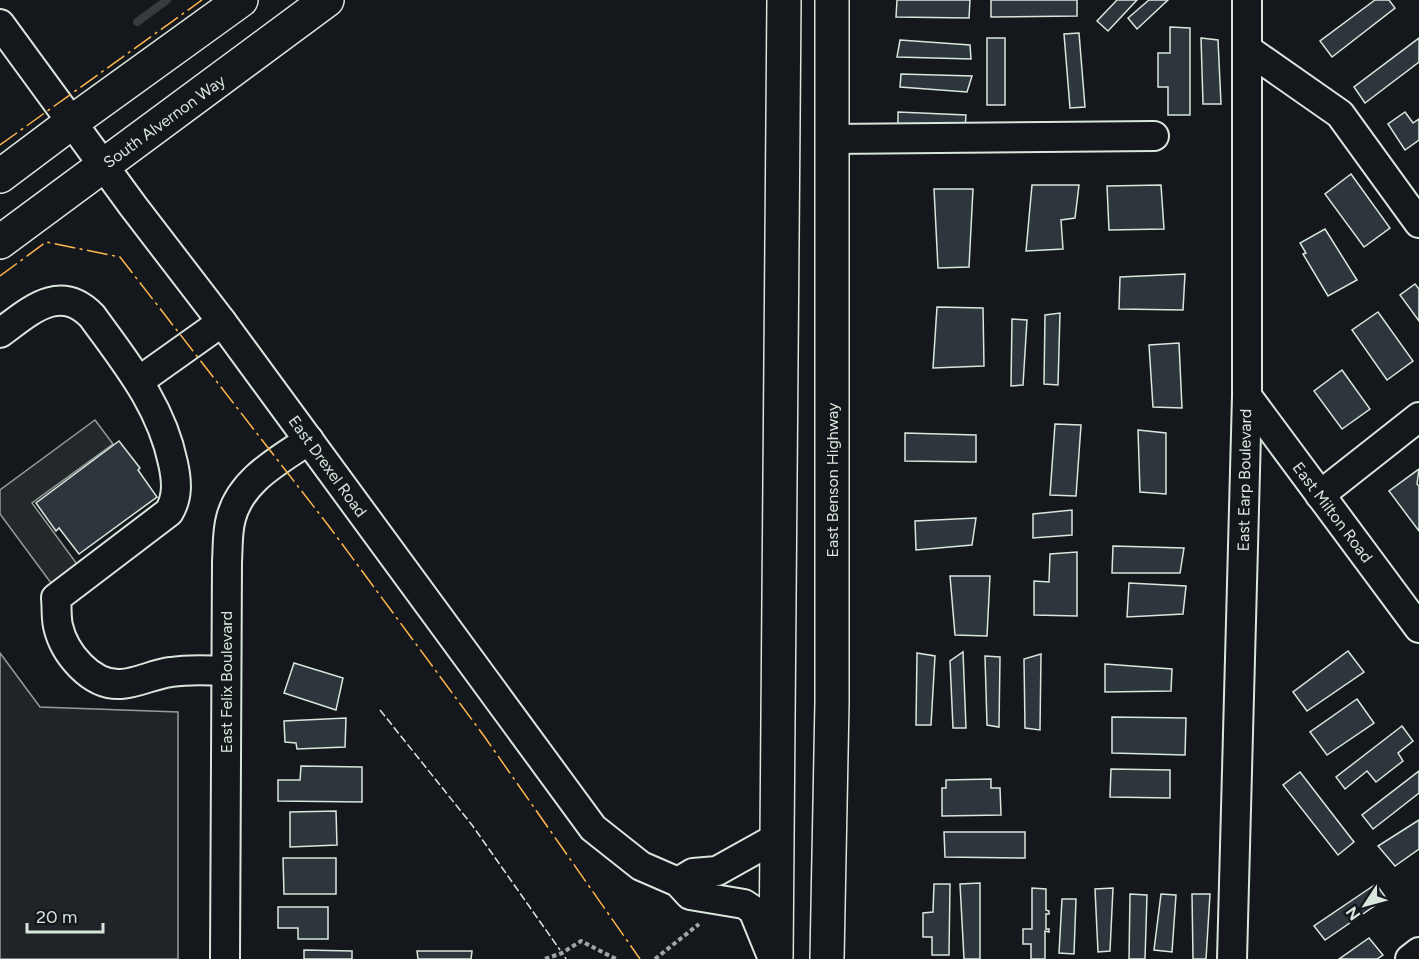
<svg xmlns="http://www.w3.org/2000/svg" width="1419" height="959" font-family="Figtree,sans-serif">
  <rect width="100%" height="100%" fill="#14181c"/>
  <polygon fill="#202428" stroke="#939e99" stroke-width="1.5" points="0,653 40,707 178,712 178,959 0,959"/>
  <polygon fill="#24282b" stroke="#939e99" stroke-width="1.5" points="95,420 113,444 32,503 77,564 51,583 0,514 0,490"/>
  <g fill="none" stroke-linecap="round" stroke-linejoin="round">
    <polyline stroke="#363b3e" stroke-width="8" points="137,22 167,0"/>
  </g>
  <g fill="#2c363c" stroke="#d8e6dc" stroke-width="1.5">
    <polygon points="897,0 970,0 969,18 896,17"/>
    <polygon points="991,0 1077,0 1077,16 991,17"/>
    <polygon points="1117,0 1137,0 1108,31 1097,21"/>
    <polygon points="1149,0 1168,0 1137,29 1128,18"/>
    <polygon points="1375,0 1389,0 1395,8 1332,57 1320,41"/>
    <polygon points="1170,27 1190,28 1190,115 1168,115 1168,87 1158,87 1158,53 1170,53"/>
    <polygon points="1079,33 1085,107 1070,108 1064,34"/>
    <rect x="987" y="38" width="18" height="67"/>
    <polygon points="1201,38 1218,40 1221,104 1203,104"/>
    <polygon points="1419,38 1419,62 1365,103 1354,87"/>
    <polygon points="900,40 970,45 971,59 897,57"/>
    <polygon points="901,74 972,76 967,92 900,87"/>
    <polygon points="898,112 966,115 965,128 898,127"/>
    <polygon points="1405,112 1413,123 1419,119 1419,140 1405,150 1388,124"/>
    <polygon points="1351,174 1390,228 1364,247 1325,194"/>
    <polygon points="1032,185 1079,185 1075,218 1061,220 1063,249 1026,251"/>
    <polygon points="1161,185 1164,229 1109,230 1107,186"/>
    <polygon points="934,189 973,189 969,267 938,268"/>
    <polygon points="1325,229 1357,280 1328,296 1303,254 1306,253 1300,243"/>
    <polygon points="1185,274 1183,310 1119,309 1120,277"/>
    <polygon points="1415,284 1419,289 1419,321 1400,295"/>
    <polygon points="937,307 983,308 984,366 933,368"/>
    <polygon points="1378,312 1413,361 1387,380 1352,330"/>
    <polygon points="1060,313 1058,385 1044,384 1045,315"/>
    <polygon points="1012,319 1027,320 1023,385 1011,386"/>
    <polygon points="1179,343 1182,408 1153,407 1149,345"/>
    <polygon points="1342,370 1370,409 1342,429 1314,391"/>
    <polygon points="1055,424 1081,425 1076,496 1050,495"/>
    <polygon points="1138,430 1166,433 1166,494 1140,492"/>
    <polygon points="905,433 976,435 976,462 905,461"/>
    <polygon points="119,441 140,468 138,470 157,497 79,554 59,528 56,531 36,503"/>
    <polygon points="1419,469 1417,484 1419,486 1419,531 1389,491"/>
    <polygon points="1072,510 1072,535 1033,538 1033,514"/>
    <polygon points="976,518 972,545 916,550 915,521"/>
    <polygon points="1113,546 1184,548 1180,573 1112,573"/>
    <polygon points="1077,552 1077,616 1034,615 1034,581 1049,582 1050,554"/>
    <polygon points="950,576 990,576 987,636 955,635"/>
    <polygon points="1129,583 1186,586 1183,614 1127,617"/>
    <polygon points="1348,651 1364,672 1307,711 1293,692"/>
    <polygon points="963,652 966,728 953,728 950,661"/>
    <polygon points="917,653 935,656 931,725 916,725"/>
    <polygon points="1041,654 1040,730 1025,728 1024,659"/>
    <polygon points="985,656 1000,657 999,727 987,725"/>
    <polygon points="294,663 343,678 336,710 284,693"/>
    <polygon points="1105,664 1172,669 1171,691 1105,692"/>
    <polygon points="1357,699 1374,723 1327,755 1310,732"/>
    <polygon points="1112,717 1186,718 1185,755 1112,753"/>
    <polygon points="346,718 345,747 297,749 296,743 285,742 284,721"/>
    <polygon points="1402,726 1413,741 1398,753 1403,761 1376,782 1367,771 1345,789 1336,777"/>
    <polygon points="301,766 362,767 362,802 278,801 278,780 300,780"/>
    <polygon points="1111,769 1170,770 1170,798 1110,797"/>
    <polygon points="1419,771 1419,793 1373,829 1362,815"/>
    <polygon points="1300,772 1354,842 1338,855 1283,785"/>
    <polygon points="991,779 991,788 1000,788 1001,815 942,816 942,788 946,788 946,780"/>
    <polygon points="336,811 337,845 290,847 290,812"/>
    <polygon points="1419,820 1419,849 1395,866 1378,846"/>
    <polygon points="944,832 1025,832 1025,858 945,857"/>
    <polygon points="283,858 336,858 336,894 284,894"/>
    <polygon points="980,883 980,959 964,959 960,884"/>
    <polygon points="934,884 950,884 949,955 932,955 932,937 923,937 923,913 933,912"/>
    <polygon points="1376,884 1386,898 1325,940 1314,926"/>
    <polygon points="1032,888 1046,889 1046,910 1049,911 1049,914 1046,914 1046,929 1049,929 1049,932 1045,931 1045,959 1031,959 1031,944 1023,944 1023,929 1032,929"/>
    <polygon points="1113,888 1110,951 1098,952 1095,889"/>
    <polygon points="1130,894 1147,895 1145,959 1129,959"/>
    <polygon points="1161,894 1176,895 1172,952 1154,950"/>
    <polygon points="1192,894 1210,894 1206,959 1193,959"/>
    <polygon points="1062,899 1076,899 1074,954 1059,953"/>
    <polygon points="278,907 328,907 328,939 298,939 298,928 278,928"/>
    <polygon points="1369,938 1383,955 1377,959 1339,959"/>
    <polygon points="304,950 352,951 352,959 304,959"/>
    <polygon points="417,951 472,951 471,959 418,959"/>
  </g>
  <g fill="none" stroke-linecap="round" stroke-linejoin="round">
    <g stroke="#d8e6dc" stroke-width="32">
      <g id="minor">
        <polyline points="0,24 133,206 222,322 593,828 641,866 678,882 690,895 744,904 753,910 773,959"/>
        <polyline points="1247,49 1340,114 1419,223"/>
        <polyline points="831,139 1154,136"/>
        <path d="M0,333c29,-21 59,-51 92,-17 34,47 69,89 81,147 4,18 5,34 -4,49l-113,86c1,9 0,19 2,28 6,27 33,60 63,58 17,-1 33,-10 50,-12 18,-3 37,-2 55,-1"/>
        <polyline points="139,381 222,322"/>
        <polyline points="1247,396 1419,628"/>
        <polyline points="1320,495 1419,417"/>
        <polyline points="678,882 693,873 717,871 776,838"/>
        <path d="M225,959l2,-398c1,-14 0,-29 4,-43 10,-38 47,-57 78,-78"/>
        <polyline points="1232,959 1247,396 1247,0"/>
        <polyline points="1410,959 1419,952"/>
      </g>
    </g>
    <g stroke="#d8e6dc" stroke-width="36">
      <g id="major">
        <polyline points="0,176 72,122 241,0"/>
        <polyline points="0,242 327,0"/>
        <polyline points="776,959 784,0"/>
        <polyline points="827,959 832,702 832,0"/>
      </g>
    </g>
    <g stroke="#9da8a2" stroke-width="4" stroke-dasharray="4.5 3" stroke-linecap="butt">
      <polyline points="545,959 562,953 581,941 616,959"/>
      <polyline points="655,959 699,924"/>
    </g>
    <use href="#minor" stroke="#14181c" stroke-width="28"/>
    <use href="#major" stroke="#14181c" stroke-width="33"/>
    <g stroke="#d8e6dc" stroke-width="1.5" stroke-dasharray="8 3" stroke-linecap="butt">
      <polyline points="380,710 472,825 560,950"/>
      <polyline points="565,957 566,959"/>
    </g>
    <g stroke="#ffb74d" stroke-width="1.5" stroke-dasharray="21 4.5 3 4.5" stroke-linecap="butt">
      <polyline points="0,145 202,0"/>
      <polyline points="0,276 46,242 120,257 328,525 484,736 640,959"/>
    </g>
  </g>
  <g text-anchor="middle" stroke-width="4.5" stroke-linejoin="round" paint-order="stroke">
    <g font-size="16" fill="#d8e6dc" stroke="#14181c">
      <text transform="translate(164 121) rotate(-36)" y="6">South Alvernon Way</text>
      <text transform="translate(328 466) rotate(54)" y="6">East Drexel Road</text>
      <text transform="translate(832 480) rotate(-90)" y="6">East Benson Highway</text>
      <text transform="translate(1244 480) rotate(-89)" y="6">East Earp Boulevard</text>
      <text transform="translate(1333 512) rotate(53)" y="6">East Milton Road</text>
      <text transform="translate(226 682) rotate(-90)" y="6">East Felix Boulevard</text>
    </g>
  </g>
  <g transform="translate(1365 905) rotate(234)" stroke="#14181c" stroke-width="4.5" paint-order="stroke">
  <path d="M0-4.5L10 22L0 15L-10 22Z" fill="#d8e6dc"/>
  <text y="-9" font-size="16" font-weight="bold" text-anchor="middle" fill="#d8e6dc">N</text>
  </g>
  <path d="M27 923v9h76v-9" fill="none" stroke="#d8e6dc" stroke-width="3"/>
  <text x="36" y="923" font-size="18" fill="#d8e6dc" stroke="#14181c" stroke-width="4.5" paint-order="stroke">20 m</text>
</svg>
